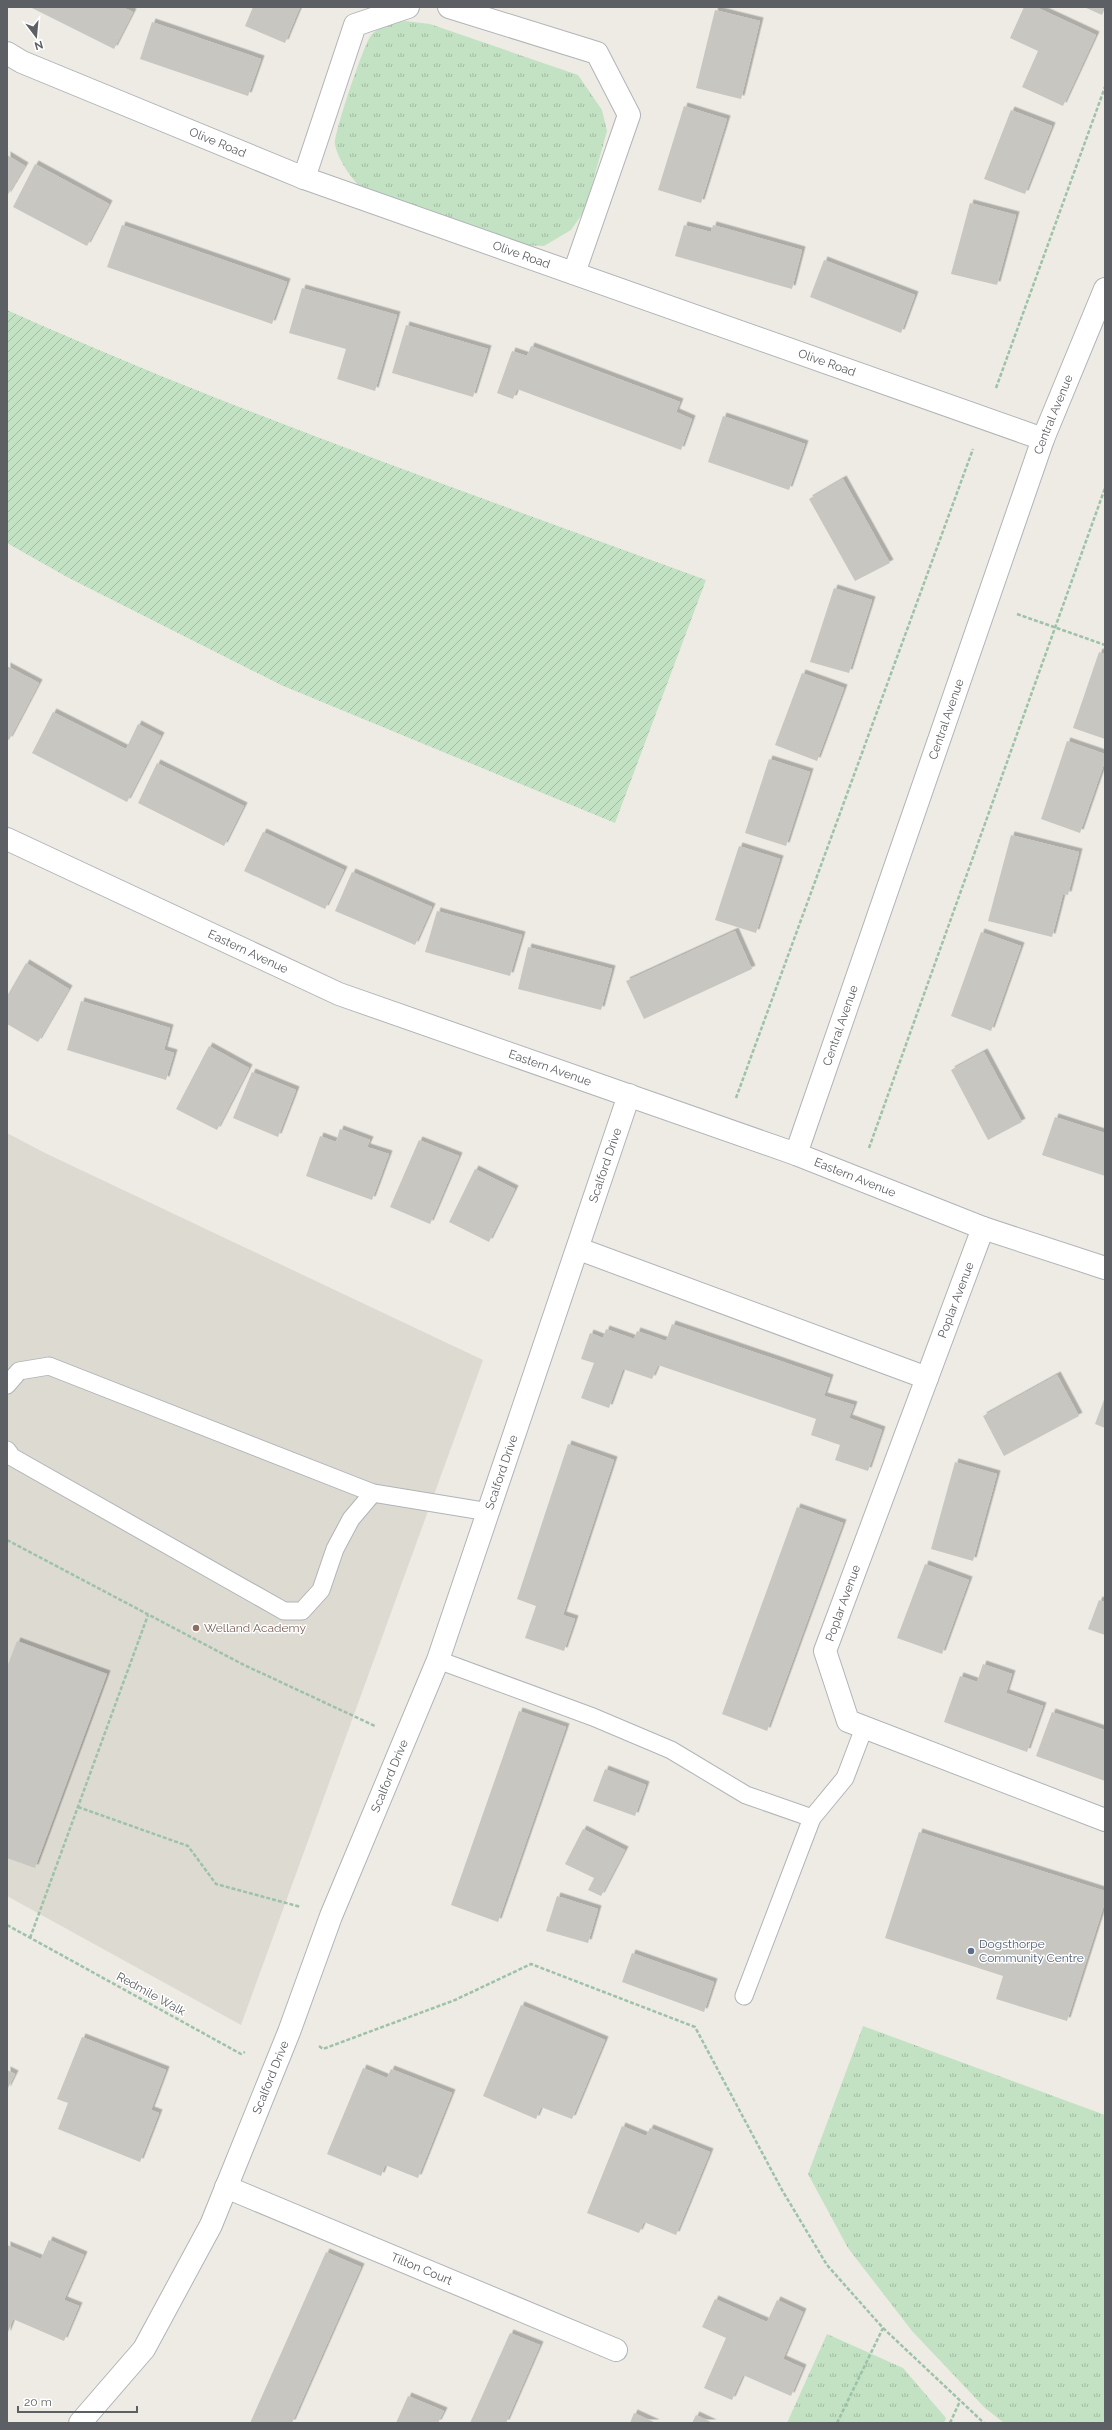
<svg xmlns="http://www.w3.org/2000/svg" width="1112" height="2430" font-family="Raleway,sans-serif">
  <defs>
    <pattern id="grass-tufts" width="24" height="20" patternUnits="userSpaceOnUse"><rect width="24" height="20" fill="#c3e2c3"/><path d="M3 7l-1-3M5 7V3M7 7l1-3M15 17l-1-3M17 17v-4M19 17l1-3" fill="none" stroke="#a2baa2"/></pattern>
    <pattern id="garden-furrows" width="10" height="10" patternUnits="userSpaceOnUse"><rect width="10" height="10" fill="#c3e2c3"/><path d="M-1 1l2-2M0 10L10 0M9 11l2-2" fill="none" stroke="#a2baa2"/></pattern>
    <filter id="shadow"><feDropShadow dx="3.5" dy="-3.5" stdDeviation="0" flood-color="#0004"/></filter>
  </defs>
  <rect width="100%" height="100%" fill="#edebe4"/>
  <polygon fill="#dddad2" points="7,1133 45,1153 483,1360 241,2025 7,1896"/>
  <g fill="url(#grass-tufts)">
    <path d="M405,21l25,3 148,51 24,35 5,21 -22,79 -14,20 -27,16 -26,-1 -157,-56c-11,-14 -22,-27 -26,-44 -2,-9 28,-98 35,-108 6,-10 24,-14 35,-16z"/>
    <polygon points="863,2026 1105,2115 1105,2423 1004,2423 985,2408 912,2331 848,2248 808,2174"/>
    <polygon points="827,2334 903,2368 946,2418 944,2423 787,2423"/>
  </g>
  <path fill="url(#garden-furrows)" d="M7,310c227,102 465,184 699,270l-91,243 -334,-138 -214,-108 -60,-34z"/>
  <g fill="#c8c6c0" filter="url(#shadow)">
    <polygon points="30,7 122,7 133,12 114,49"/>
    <polygon points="253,7 300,7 285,43 245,26"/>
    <polygon points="1024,7 1036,7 1096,35 1063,106 1022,87 1038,51 1010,38"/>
    <polygon points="1084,7 1105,7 1105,8 1102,15"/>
    <polygon points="715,10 760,21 741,99 696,88"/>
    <polygon points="152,22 261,59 248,96 140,59"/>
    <polygon points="684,106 727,119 701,203 658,190"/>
    <polygon points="1011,110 1052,126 1025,194 984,179"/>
    <polygon points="7,155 25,166 7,196"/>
    <polygon points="35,164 109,204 87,246 13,207"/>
    <polygon points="970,203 1016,215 997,285 951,274"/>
    <polygon points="122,225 287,282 272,324 107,267"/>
    <polygon points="684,225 711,232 713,225 802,250 792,289 675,256"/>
    <polygon points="824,260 915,295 901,333 810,297"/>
    <polygon points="302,288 397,315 375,391 337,379 346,349 289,333"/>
    <polygon points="406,325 488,349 473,397 392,373"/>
    <polygon points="531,346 680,402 676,412 692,419 681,450 517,389 513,399 497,393 512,351 527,356"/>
    <polygon points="723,416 805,444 789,490 708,462"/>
    <polygon points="843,479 890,563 855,581 809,499"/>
    <polygon points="834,588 872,600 849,673 810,662"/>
    <polygon points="1099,652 1105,654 1105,739 1073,728"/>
    <polygon points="7,666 39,683 9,740 7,739"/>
    <polygon points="802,673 844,688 817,761 775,745"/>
    <polygon points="53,712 126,749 138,724 161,736 127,802 32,753"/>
    <polygon points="1067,741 1105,754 1105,761 1080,833 1041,819"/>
    <polygon points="769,759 810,772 786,846 745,833"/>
    <polygon points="157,763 244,806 224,846 138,803"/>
    <polygon points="263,832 344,870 325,909 244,871"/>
    <polygon points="1011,835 1079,852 1068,895 1063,894 1052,937 988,921"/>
    <polygon points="739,846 780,859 756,933 715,920"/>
    <polygon points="352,872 432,907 415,945 335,911"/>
    <polygon points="437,911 522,935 510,976 425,952"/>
    <polygon points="735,931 752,969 644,1019 626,981"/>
    <polygon points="981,932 1021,946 991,1031 951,1016"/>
    <polygon points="528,947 612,969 601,1010 518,989"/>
    <polygon points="26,963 69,989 38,1042 7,1024 7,996"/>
    <polygon points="81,1001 170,1028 164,1050 174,1053 166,1080 67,1050"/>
    <polygon points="209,1046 249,1068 217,1130 176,1109"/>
    <polygon points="984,1052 1022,1122 988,1140 951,1070"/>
    <polygon points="252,1072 296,1090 278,1137 233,1118"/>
    <polygon points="1055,1117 1105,1133 1105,1176 1042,1155"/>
    <polygon points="340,1129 370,1140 367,1147 389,1154 372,1200 306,1176 320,1136 336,1142"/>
    <polygon points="419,1140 459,1156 430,1224 390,1207"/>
    <polygon points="475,1169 515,1189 489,1242 449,1222"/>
    <polygon points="672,1324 830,1378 824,1396 854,1405 849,1418 882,1430 868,1471 835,1460 840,1445 811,1435 816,1419 658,1365 652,1379 623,1369 609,1408 581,1398 594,1363 581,1359 590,1333 603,1338 606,1329 634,1339 637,1331 666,1341"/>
    <polygon points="1057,1375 1079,1416 1004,1456 983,1416"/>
    <polygon points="1105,1397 1105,1428 1095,1424"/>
    <polygon points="568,1444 614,1460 563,1615 575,1619 564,1651 525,1638 536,1606 517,1599"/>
    <polygon points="955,1462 997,1474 973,1561 931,1549"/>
    <polygon points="797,1507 843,1523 767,1731 722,1714"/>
    <polygon points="925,1564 969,1580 942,1654 897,1638"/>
    <polygon points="1099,1600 1105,1602 1105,1635 1088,1629"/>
    <polygon points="17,1641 107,1674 35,1868 7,1858 7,1667"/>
    <polygon points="983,1664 1012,1674 1006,1693 1043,1706 1027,1752 944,1722 960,1676 977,1682"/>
    <polygon points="519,1711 566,1727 498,1922 451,1905"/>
    <polygon points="1052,1712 1105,1730 1105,1781 1036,1756"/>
    <polygon points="605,1769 646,1785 635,1816 593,1801"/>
    <polygon points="583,1829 625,1850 601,1896 588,1890 594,1878 565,1864"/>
    <polygon points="919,1832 1105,1891 1105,1902 1067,2021 996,1999 1003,1976 885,1938"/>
    <polygon points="557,1896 598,1909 588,1943 546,1931"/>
    <polygon points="632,1953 714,1982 704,2012 622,1982"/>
    <polygon points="521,2005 605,2040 572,2119 541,2107 536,2119 483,2096"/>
    <polygon points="82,2037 166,2070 151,2110 159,2113 140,2162 58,2129 68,2103 57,2099"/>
    <polygon points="363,2068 387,2078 391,2069 452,2093 418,2178 385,2165 381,2176 327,2154"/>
    <polygon points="7,2070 15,2074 7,2090"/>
    <polygon points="622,2126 646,2136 650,2128 710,2152 676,2235 644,2222 639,2233 587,2213"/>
    <polygon points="49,2240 84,2255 64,2300 79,2306 64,2341 13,2319 7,2335 7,2245 41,2259"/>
    <polygon points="326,2252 361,2267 292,2423 250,2423"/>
    <polygon points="715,2299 767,2322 777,2300 803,2312 783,2359 803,2368 791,2396 743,2375 732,2400 704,2388 726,2338 702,2327"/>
    <polygon points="510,2333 540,2345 506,2423 470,2423"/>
    <polygon points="408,2396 444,2411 438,2423 396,2423"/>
    <polygon points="634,2413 656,2423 630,2423"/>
    <polygon points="696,2415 713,2423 692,2423"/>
  </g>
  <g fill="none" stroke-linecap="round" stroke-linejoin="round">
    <g stroke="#b1b4b8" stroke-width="19">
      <g id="service">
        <polyline points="7,1385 19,1371 49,1366 373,1493 489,1512"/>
        <polyline points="7,1450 12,1457 284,1611 302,1611 321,1590 335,1549 351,1519 373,1493"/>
        <polyline points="438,1660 593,1717 671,1750 746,1795 812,1818 744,1996"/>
        <polyline points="812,1818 845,1778 864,1728"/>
      </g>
    </g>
    <g stroke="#b1b4b8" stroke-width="24">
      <g id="minor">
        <polyline points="449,7 597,53 629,115 574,273"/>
        <path id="s1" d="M7,53l15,9 282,116 739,261"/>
        <polyline points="304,178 355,25 408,7"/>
        <polyline points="983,1228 825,1651 848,1721 1105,1820"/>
        <polyline points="579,1249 927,1378"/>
        <path id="s2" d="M226,2187l390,163"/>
      </g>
    </g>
    <g stroke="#b1b4b8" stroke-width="24">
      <g id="tertiary">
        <path id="s3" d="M7,839l332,155 457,160 187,74 122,40"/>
        <path id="s4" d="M796,1154l247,-715 62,-150"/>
        <path id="s5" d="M80,2423l64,-74 67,-124 78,-193 42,-116 107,-256 191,-565"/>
      </g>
    </g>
    <g stroke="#9dc2a8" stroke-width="2.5" stroke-dasharray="4 2" stroke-linecap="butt">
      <polyline points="996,388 1105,87"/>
      <polyline points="1017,614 1105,645"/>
      <polyline points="736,1098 973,449"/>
      <polyline points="869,1148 1105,488"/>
      <polyline points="7,1540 242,1664 375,1726"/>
      <polyline points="78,1807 188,1846 216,1884 301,1907"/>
      <polyline points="7,1925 241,2054 245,2052"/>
      <polyline points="30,1938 148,1615"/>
      <polyline points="319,2046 323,2049 455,2000 531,1964 695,2027 782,2190 827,2265 883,2328 984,2423"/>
      <polyline points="837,2423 883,2328"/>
      <polyline points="950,2423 960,2401"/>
    </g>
    <use href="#service" stroke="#fff" stroke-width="17"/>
    <use href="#minor" stroke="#fff" stroke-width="22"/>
    <use href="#tertiary" stroke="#fff" stroke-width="22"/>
  </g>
  <circle fill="#8d6e63" stroke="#fff" stroke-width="1.5" cx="196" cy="1628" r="4"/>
  <circle fill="#5c6f8a" stroke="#fff" stroke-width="1.5" cx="971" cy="1951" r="4"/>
  <g text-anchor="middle" stroke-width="3" stroke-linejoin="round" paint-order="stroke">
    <g font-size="12" fill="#5c5f63" stroke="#fff">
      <text dy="4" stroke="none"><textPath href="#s1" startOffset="229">Olive Road</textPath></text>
      <text dy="4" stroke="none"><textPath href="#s1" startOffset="553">Olive Road</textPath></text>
      <text dy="4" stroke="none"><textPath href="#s1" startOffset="877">Olive Road</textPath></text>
      <text dy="4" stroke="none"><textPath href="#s4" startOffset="783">Central Avenue</textPath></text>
      <text dy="4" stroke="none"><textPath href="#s4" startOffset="460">Central Avenue</textPath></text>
      <text dy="4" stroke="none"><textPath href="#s3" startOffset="266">Eastern Avenue</textPath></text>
      <text dy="4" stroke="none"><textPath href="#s4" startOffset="136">Central Avenue</textPath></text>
      <text dy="4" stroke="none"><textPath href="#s3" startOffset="590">Eastern Avenue</textPath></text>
      <text dy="4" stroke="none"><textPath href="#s5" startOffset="1370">Scalford Drive</textPath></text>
      <text dy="4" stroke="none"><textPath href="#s3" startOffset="914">Eastern Avenue</textPath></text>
      <text transform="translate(956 1300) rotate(-69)" y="4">Poplar Avenue</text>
      <text dy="4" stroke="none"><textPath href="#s5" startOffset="1046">Scalford Drive</textPath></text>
      <text transform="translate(843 1603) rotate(-70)" y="4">Poplar Avenue</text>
      <text dy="4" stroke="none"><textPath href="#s5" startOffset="722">Scalford Drive</textPath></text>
      <text transform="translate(151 1994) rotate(29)" y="4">Redmile Walk</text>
      <text dy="4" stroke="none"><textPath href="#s5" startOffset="398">Scalford Drive</textPath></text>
      <text dy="4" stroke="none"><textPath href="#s2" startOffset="212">Tilton Court</textPath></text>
    </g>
    <g font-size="12" fill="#785e54" stroke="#fff" text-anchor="start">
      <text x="204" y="1632">Welland Academy</text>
    </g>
    <g font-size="12" fill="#4e5e75" stroke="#fff" text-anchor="start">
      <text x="979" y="1948">Dogsthorpe<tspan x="979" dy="14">Community Centre</tspan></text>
    </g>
  </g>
  <rect width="1112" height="2430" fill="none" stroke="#5c5f63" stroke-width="16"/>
  <g transform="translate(36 36) rotate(164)" stroke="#ffffff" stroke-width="3" paint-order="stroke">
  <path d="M0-3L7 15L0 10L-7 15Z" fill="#5c5f63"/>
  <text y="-6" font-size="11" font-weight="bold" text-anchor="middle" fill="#5c5f63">N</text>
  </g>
  <path d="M18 2406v6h119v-6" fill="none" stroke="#5c5f63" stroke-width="2"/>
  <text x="24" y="2406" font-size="12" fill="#5c5f63" stroke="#ffffff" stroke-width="3" paint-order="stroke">20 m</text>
</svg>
